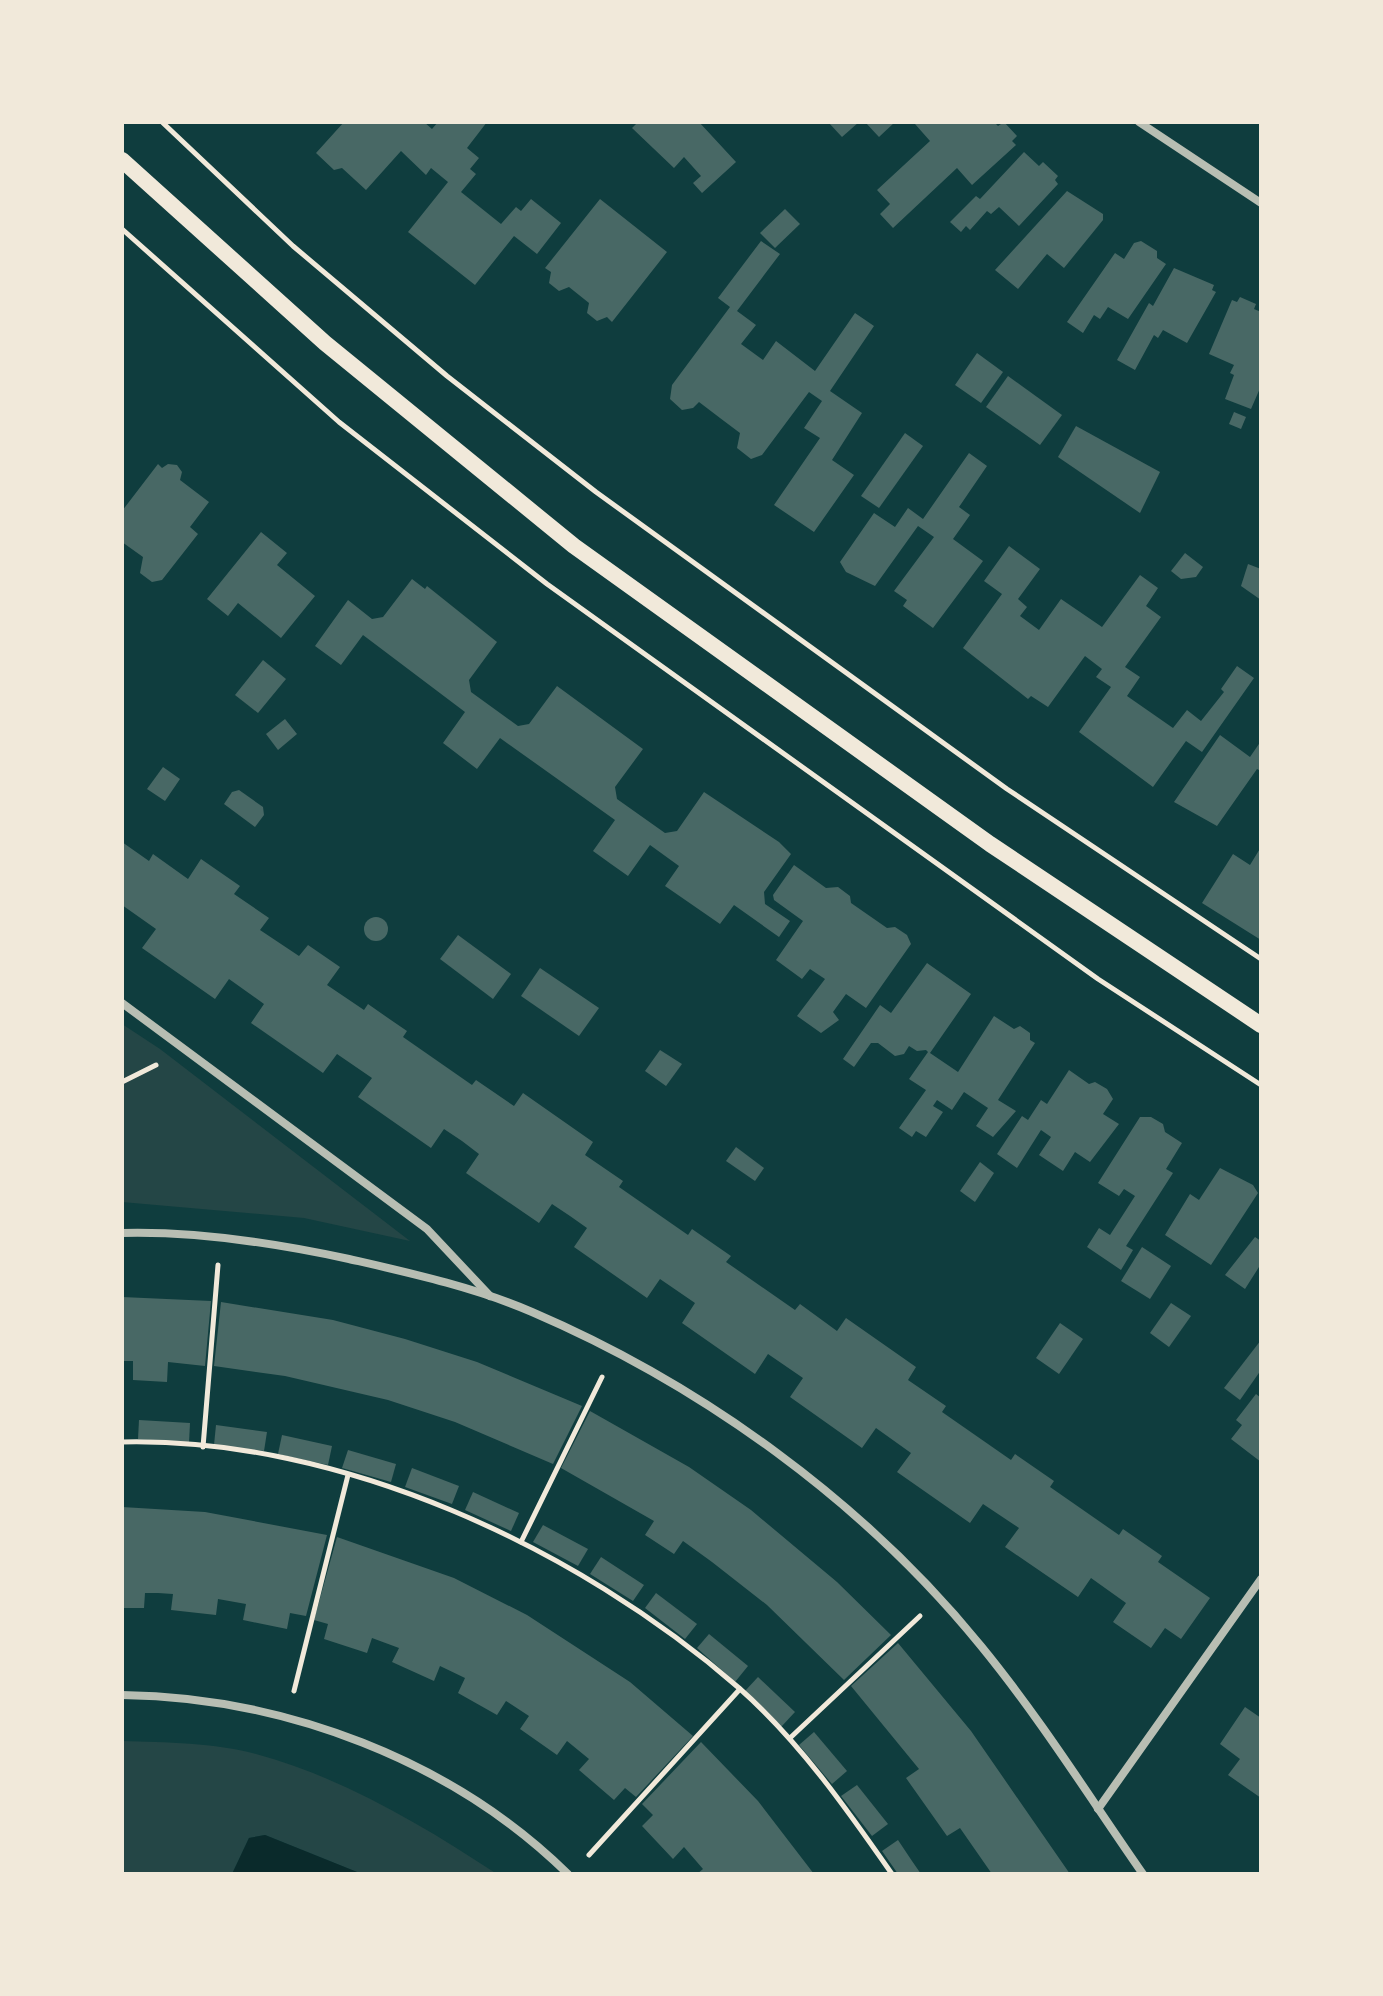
<svg xmlns="http://www.w3.org/2000/svg" width="1383" height="1996" font-family="'Asap Condensed',sans-serif">
  <rect width="100%" height="100%" fill="#0f3d3e"/>
  <g fill="#244646">
    <polygon points="122,1024 160,1049 410,1241 304,1218 122,1202"/>
    <path d="M122,1741c43,1 93,2 134,13 88,24 166,71 241,120h-135l-97,-39 -16,3 -17,36h-110z"/>
  </g>
  <polygon fill="#0a2a2b" points="265,1835 362,1874 232,1874 249,1838"/>
  <g fill="#486865">
    <polygon points="344,122 424,122 432,129 438,122 487,122 467,148 479,158 470,169 476,174 461,192 501,224 516,207 521,211 531,199 561,223 537,254 514,236 475,285 408,232 448,182 431,168 426,175 401,151 366,190 342,168 334,170 316,153"/>
    <polygon points="638,122 699,122 736,162 702,193 693,183 701,176 684,157 674,168 632,128"/>
    <polygon points="828,122 859,122 842,137"/>
    <polygon points="865,122 895,122 879,137"/>
    <polygon points="917,122 994,122 998,126 1004,122 1017,136 1012,141 1016,145 972,185 957,168 893,228 880,214 890,204 877,190 930,141 915,124"/>
    <polygon points="1024,152 1039,166 1043,162 1058,176 1055,180 1058,184 1019,226 999,207 991,214 987,211 970,230 966,226 961,232 950,222 976,196 980,199"/>
    <polygon points="1067,191 1103,214 1103,220 1064,268 1047,254 1018,289 995,270"/>
    <polygon points="600,199 667,252 612,322 607,317 597,321 587,313 589,303 569,287 559,291 549,283 551,272 545,268"/>
    <polygon points="785,209 800,224 775,248 760,233"/>
    <polygon points="761,241 780,254 737,311 756,325 741,344 763,360 776,341 815,371 855,313 874,326 830,391 862,413 832,460 854,475 814,532 774,505 820,438 804,428 822,401 809,392 762,455 751,459 737,448 740,433 720,418 699,402 693,408 682,410 670,399 672,385 730,307 718,298"/>
    <polygon points="1141,241 1157,251 1157,258 1166,264 1128,319 1108,307 1100,319 1094,315 1083,333 1067,322 1115,253 1124,259 1134,243"/>
    <polygon points="1174,268 1214,285 1212,290 1216,292 1187,343 1163,330 1158,338 1154,335 1135,370 1117,360 1149,303 1153,306"/>
    <polygon points="1240,297 1256,304 1254,309 1261,312 1261,386 1251,409 1225,399 1234,375 1230,373 1234,365 1209,354 1232,300 1237,302"/>
    <polygon points="977,353 1003,372 981,403 955,385"/>
    <polygon points="1008,376 1062,415 1040,445 986,407"/>
    <polygon points="1234,412 1246,417 1241,429 1229,424"/>
    <polygon points="1076,426 1160,472 1140,513 1058,457"/>
    <polygon points="905,433 923,446 879,508 861,496"/>
    <polygon points="969,453 987,466 959,507 970,515 953,539 983,561 933,628 903,606 907,600 894,591 934,537 918,526 875,586 846,572 840,562 874,513 895,527 908,508 923,519"/>
    <polygon points="158,464 162,468 168,464 177,465 182,472 180,480 209,502 190,527 198,534 162,580 152,582 140,573 143,557 122,542 122,511"/>
    <polygon points="261,532 287,553 277,565 315,596 281,638 238,603 228,616 207,599"/>
    <polygon points="1009,546 1040,569 1018,599 1027,607 1020,616 1039,630 1061,599 1102,627 1140,575 1158,588 1146,606 1161,617 1125,667 1140,677 1127,696 1173,728 1187,710 1201,721 1224,692 1221,689 1237,666 1254,678 1202,752 1186,741 1153,787 1079,732 1111,687 1096,677 1102,669 1085,656 1048,707 1031,696 1028,699 963,648 1002,594 984,581"/>
    <polygon points="1185,553 1203,567 1196,577 1181,579 1171,571"/>
    <polygon points="1248,564 1261,569 1261,600 1241,586"/>
    <polygon points="412,579 425,589 427,586 497,642 469,680 471,692 518,726 529,724 557,686 643,749 615,787 617,799 665,833 677,831 704,792 779,842 791,854 764,892 765,904 790,921 779,937 734,905 720,924 665,886 679,866 650,845 628,876 611,864 593,851 615,820 500,738 477,769 443,743 465,712 363,635 341,665 315,646 348,600 372,619 383,617"/>
    <polygon points="263,660 286,679 258,713 235,695"/>
    <polygon points="285,719 297,734 278,750 266,734"/>
    <polygon points="1220,735 1250,757 1261,741 1261,771 1257,769 1217,826 1174,802"/>
    <polygon points="163,767 180,779 165,801 147,789"/>
    <polygon points="239,790 263,807 264,815 255,827 224,804 232,792"/>
    <polygon points="122,842 149,861 153,854 188,879 201,859 240,886 234,894 269,918 260,930 299,956 308,945 340,967 327,985 364,1010 368,1004 388,1018 407,1031 403,1037 472,1085 476,1080 514,1106 523,1093 593,1142 585,1155 623,1181 619,1187 688,1235 692,1229 731,1256 726,1262 795,1310 800,1304 837,1331 846,1318 916,1367 908,1380 946,1406 942,1412 1011,1460 1015,1454 1054,1481 1050,1487 1119,1535 1123,1529 1162,1556 1158,1562 1210,1598 1181,1639 1165,1628 1151,1648 1113,1622 1126,1603 1091,1578 1078,1597 1005,1547 1019,1528 983,1504 970,1523 897,1472 911,1453 876,1428 862,1448 790,1397 803,1378 768,1354 755,1374 682,1323 695,1303 660,1279 647,1298 574,1247 587,1228 570,1216 552,1204 539,1223 466,1173 479,1154 462,1141 444,1129 431,1148 358,1097 372,1078 337,1054 323,1073 251,1023 264,1004 229,979 215,999 142,948 156,929 122,905"/>
    <polygon points="1261,847 1261,940 1202,903 1233,854 1250,865"/>
    <polygon points="794,865 826,888 838,887 850,896 851,903 887,928 895,927 907,935 911,944 866,1008 846,994 833,1012 839,1020 821,1033 797,1016 825,979 810,969 802,979 776,960 803,921 774,900 773,895"/>
    <circle cx="376" cy="929" r="12"/>
    <polygon points="458,935 511,974 493,999 440,959"/>
    <polygon points="927,963 971,994 930,1053 958,1072 994,1016 1014,1029 1020,1026 1030,1033 1030,1040 1035,1043 998,1100 1016,1111 993,1137 976,1126 988,1108 964,1092 952,1110 937,1100 933,1106 943,1112 926,1137 916,1131 912,1137 899,1128 926,1090 909,1079 928,1052 926,1050 917,1051 909,1046 904,1054 895,1056 878,1043 871,1043 854,1067 843,1059 880,1005 891,1013"/>
    <polygon points="540,968 599,1008 579,1036 521,996"/>
    <polygon points="660,1050 682,1064 666,1086 645,1071"/>
    <polygon points="1069,1070 1089,1084 1095,1082 1107,1089 1113,1099 1103,1114 1119,1124 1090,1162 1075,1152 1063,1171 1039,1155 1051,1137 1041,1130 1017,1168 997,1154 1022,1116 1028,1120 1041,1100 1047,1104"/>
    <polygon points="1140,1117 1151,1117 1163,1124 1165,1132 1182,1143 1166,1169 1173,1173 1126,1246 1133,1250 1121,1270 1087,1247 1099,1228 1110,1235 1135,1196 1124,1189 1119,1196 1098,1183"/>
    <polygon points="736,1147 764,1168 755,1181 726,1161"/>
    <polygon points="980,1162 994,1173 975,1202 960,1191"/>
    <polygon points="1220,1168 1253,1185 1258,1193 1211,1265 1165,1235 1190,1194 1199,1200"/>
    <polygon points="1255,1237 1261,1241 1261,1269 1259,1267 1245,1289 1225,1275"/>
    <polygon points="1142,1247 1171,1266 1150,1299 1121,1281"/>
    <polygon points="122,1297 211,1301 205,1366 168,1362 167,1382 133,1380 133,1361 122,1361"/>
    <polygon points="221,1302 333,1320 405,1339 477,1362 582,1406 553,1464 455,1422 388,1400 285,1376 214,1366"/>
    <polygon points="1171,1303 1191,1316 1169,1347 1150,1333"/>
    <polygon points="1060,1323 1083,1339 1059,1374 1036,1358"/>
    <polygon points="1261,1340 1261,1370 1240,1400 1224,1388"/>
    <polygon points="1256,1394 1261,1398 1261,1462 1231,1439 1242,1425 1236,1420"/>
    <polygon points="590,1411 689,1467 751,1510 837,1582 891,1635 844,1680 767,1605 712,1562 683,1541 674,1554 645,1535 654,1521 561,1468"/>
    <polygon points="139,1420 190,1423 189,1443 138,1439"/>
    <polygon points="216,1425 267,1432 264,1451 214,1445"/>
    <polygon points="282,1435 332,1446 328,1465 278,1454"/>
    <polygon points="348,1450 396,1464 391,1482 342,1468"/>
    <polygon points="412,1468 459,1486 452,1504 405,1487"/>
    <polygon points="473,1492 519,1513 511,1531 465,1510"/>
    <polygon points="122,1507 205,1512 327,1535 306,1616 290,1613 287,1629 243,1620 246,1604 218,1599 216,1615 171,1610 173,1594 158,1593 145,1593 144,1608 122,1608"/>
    <polygon points="543,1525 588,1549 578,1566 533,1542"/>
    <polygon points="337,1537 454,1578 527,1615 630,1682 693,1736 636,1797 625,1788 614,1800 579,1770 589,1759 567,1741 557,1755 520,1729 529,1716 506,1701 497,1715 458,1693 465,1678 440,1666 434,1681 392,1662 399,1648 372,1638 367,1653 324,1639 328,1624 314,1620"/>
    <polygon points="601,1557 644,1585 633,1601 590,1574"/>
    <polygon points="656,1593 697,1624 685,1639 645,1608"/>
    <polygon points="709,1634 748,1666 735,1682 697,1648"/>
    <polygon points="898,1643 971,1731 1070,1874 992,1874 960,1828 947,1836 906,1778 919,1769 851,1686"/>
    <polygon points="758,1677 795,1712 781,1727 745,1691"/>
    <polygon points="1245,1707 1261,1718 1261,1798 1228,1775 1240,1759 1220,1744"/>
    <polygon points="814,1732 847,1771 832,1784 799,1745"/>
    <polygon points="701,1742 758,1801 814,1874 697,1874 703,1869 684,1847 673,1859 642,1826 653,1815 642,1804"/>
    <polygon points="857,1785 888,1824 872,1836 841,1796"/>
    <polygon points="898,1840 912,1861 921,1874 898,1874 882,1851"/>
  </g>
  <g fill="none" stroke-linecap="round" stroke-linejoin="round">
    <g stroke="#f1e9da" stroke-width="5">
      <polyline points="162,122 293,246 447,376 596,492 1007,789 1261,959"/>
      <polyline points="122,229 339,422 547,584 1098,979 1261,1085"/>
      <polyline points="122,1082 156,1065"/>
      <path d="M122,1442c218,-5 455,105 617,246 60,53 107,120 153,186"/>
      <polyline points="203,1447 218,1265"/>
      <polyline points="521,1542 602,1377"/>
      <polyline points="294,1691 348,1475"/>
      <polyline points="790,1738 920,1616"/>
      <polyline points="589,1855 740,1689"/>
    </g>
    <g stroke="#b8beb3" stroke-width="8">
      <polyline points="1139,122 1261,203"/>
      <polyline points="122,1003 427,1229 490,1296"/>
      <path d="M122,1233c76,-2 153,10 227,26 61,14 125,28 183,53 170,73 332,190 449,334 59,72 109,152 162,228"/>
      <path d="M122,1695c162,2 330,65 446,179"/>
      <polyline points="1098,1809 1261,1579"/>
    </g>
    <polyline stroke="#f1e9da" stroke-width="16" points="122,160 325,343 574,546 990,844 1261,1025"/>
  </g>
  <rect width="1383" height="1996" fill="none" stroke="#f1e9da" stroke-width="248"/>
</svg>
